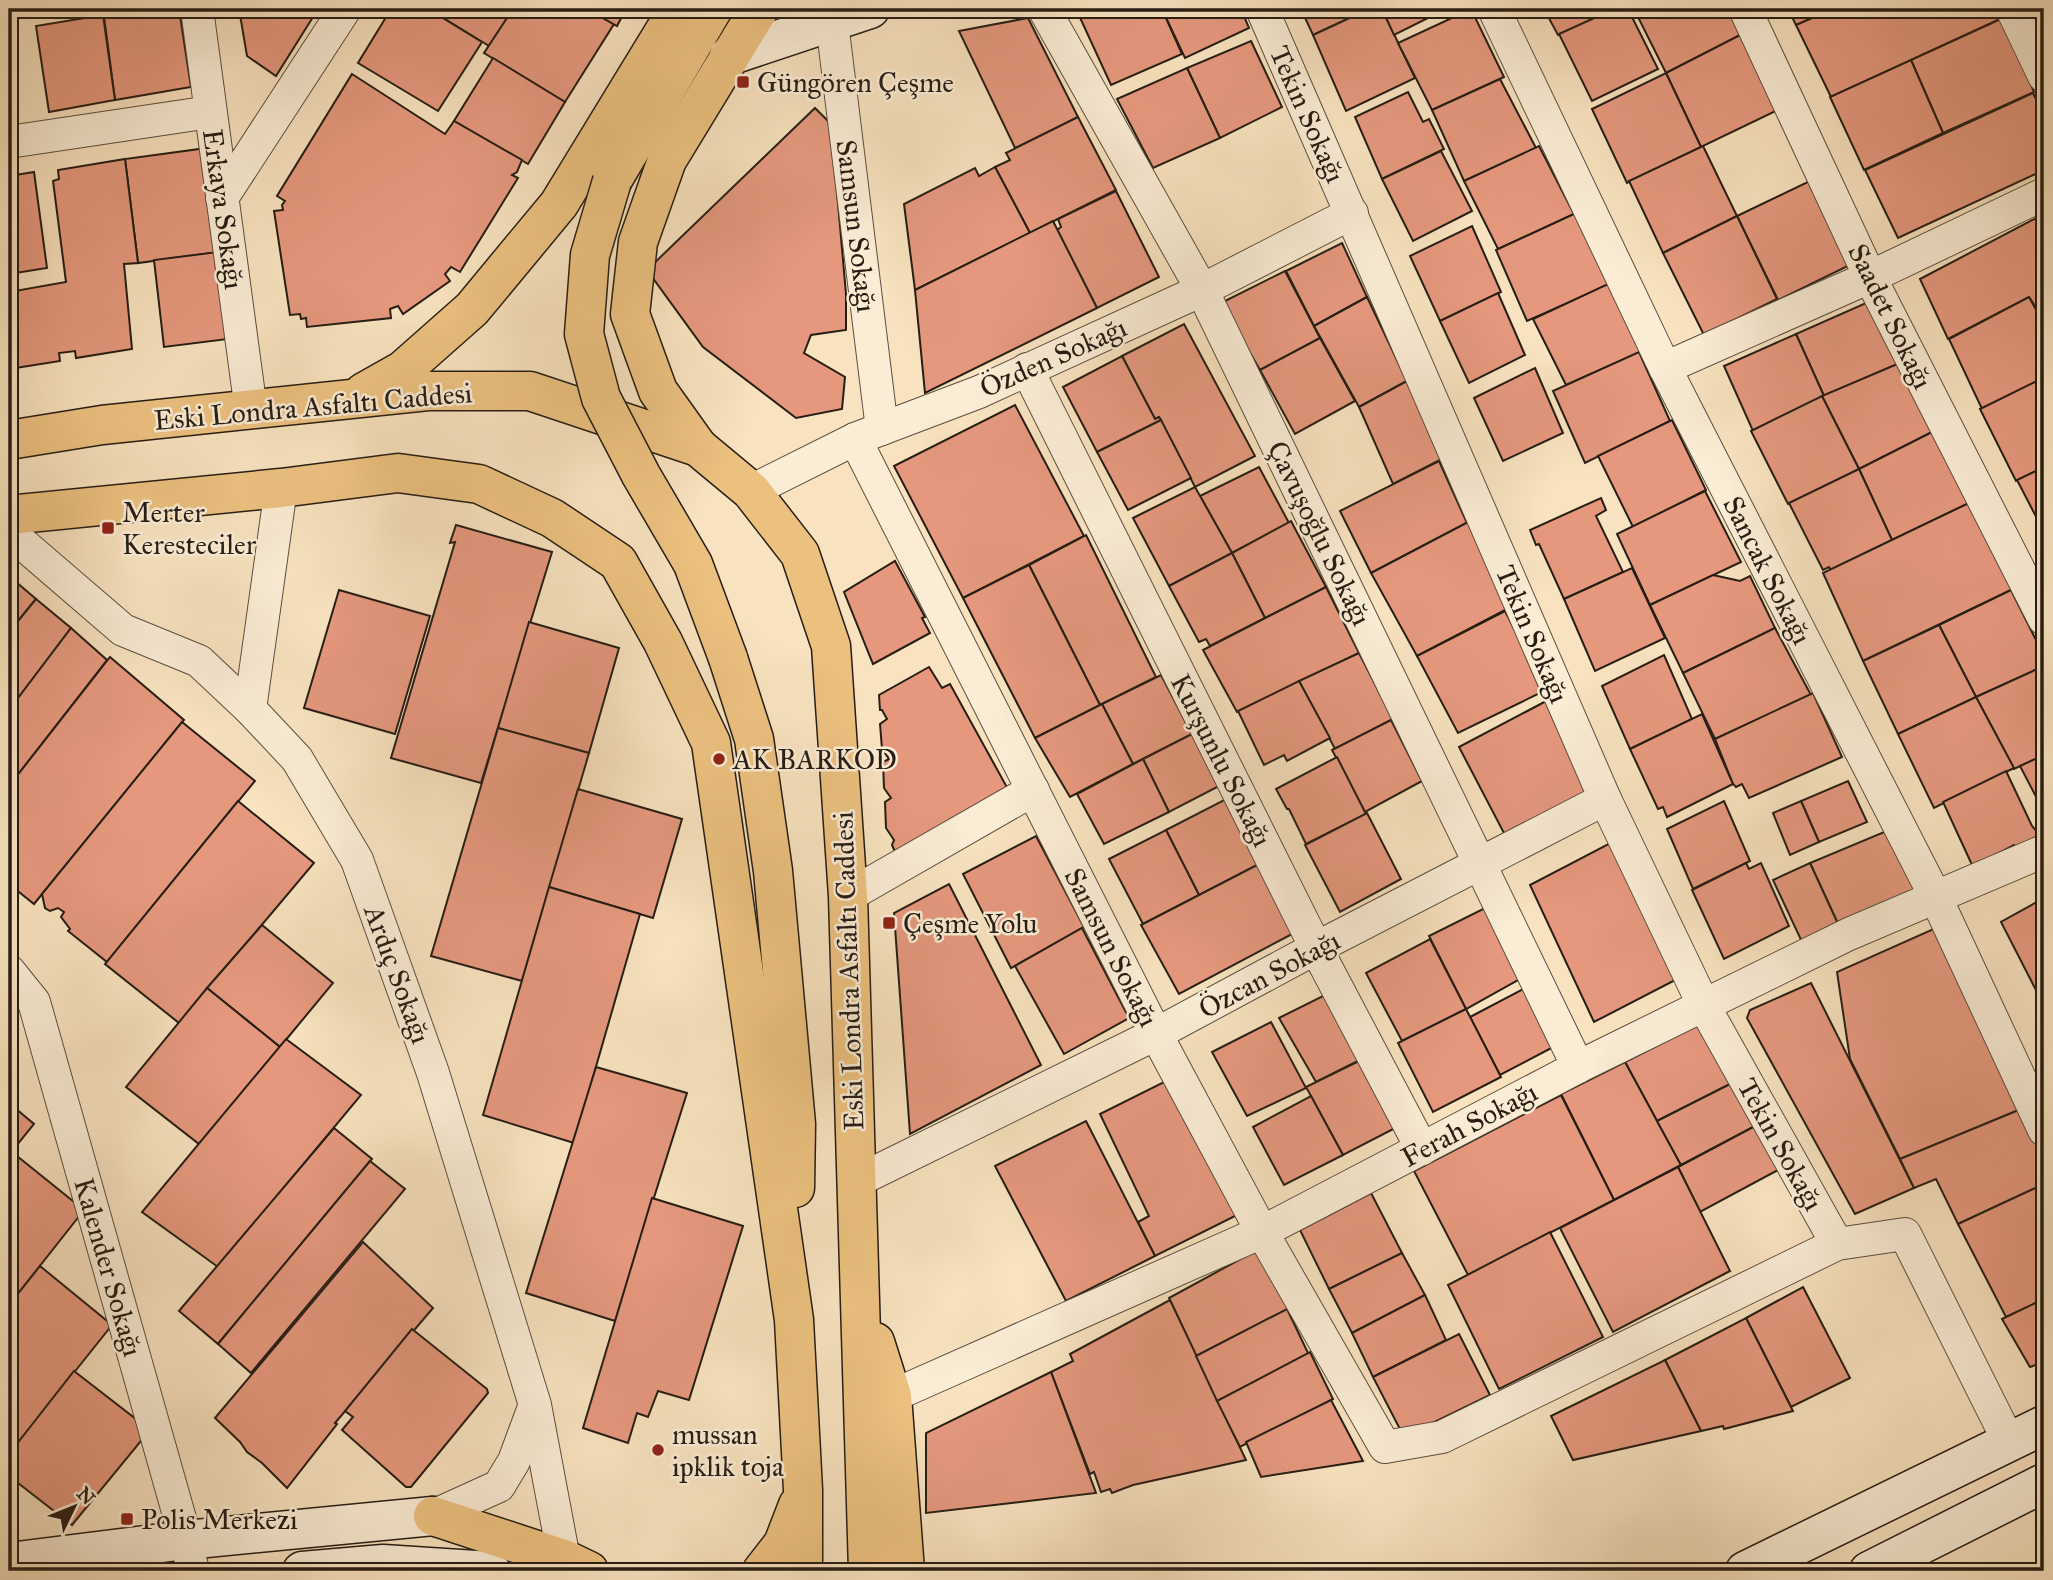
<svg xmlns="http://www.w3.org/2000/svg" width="2053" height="1580" font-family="'IM FELL Great Primer',serif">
  <rect width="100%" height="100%" fill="#f8e2bf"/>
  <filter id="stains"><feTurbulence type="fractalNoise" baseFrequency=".00286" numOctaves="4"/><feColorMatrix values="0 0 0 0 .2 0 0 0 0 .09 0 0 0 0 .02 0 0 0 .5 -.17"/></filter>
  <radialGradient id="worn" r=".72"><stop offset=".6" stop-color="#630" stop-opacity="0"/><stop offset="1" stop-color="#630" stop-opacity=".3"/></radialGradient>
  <g fill="#e5987e" stroke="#261d14" stroke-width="2">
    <polygon points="103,9 179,9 191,87 115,100"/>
    <polygon points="239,9 318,9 276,76 247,56"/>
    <polygon points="391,9 428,9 482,42 438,111 358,63"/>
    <polygon points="429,9 513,9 489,46"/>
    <polygon points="513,9 588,9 614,24 565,102 484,53"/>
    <polygon points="587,9 626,9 617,26"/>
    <polygon points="1076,9 1162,9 1182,54 1111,85"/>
    <polygon points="1162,9 1241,9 1249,28 1185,58"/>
    <polygon points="1301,9 1369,9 1313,35"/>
    <polygon points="1369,9 1382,9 1415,78 1346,111 1313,35"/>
    <polygon points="1382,9 1446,9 1394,35"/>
    <polygon points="1471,9 1504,77 1432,110 1398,43"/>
    <polygon points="1544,9 1615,9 1558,35"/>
    <polygon points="1614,9 1628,9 1658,69 1592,101 1559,34"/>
    <polygon points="1634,9 1732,9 1744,33 1666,73"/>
    <polygon points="1788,9 1833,9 1796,25"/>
    <polygon points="1833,9 1998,9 2002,18 1831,97 1796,25"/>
    <polygon points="103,15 115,100 49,112 36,26"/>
    <polygon points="1028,18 1078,117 1015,148 959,31"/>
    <polygon points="2003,18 2034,92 1943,133 1911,60"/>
    <polygon points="1744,33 1782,108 1701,147 1666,73"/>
    <polygon points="1251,41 1282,107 1220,138 1187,68"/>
    <polygon points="9,45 18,118 9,120"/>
    <polygon points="493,58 565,102 528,164 454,121"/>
    <polygon points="1911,60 1943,133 1864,170 1830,97"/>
    <polygon points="1187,68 1220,138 1153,168 1117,99"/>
    <polygon points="1666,73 1701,147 1627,183 1592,109"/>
    <polygon points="352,74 445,134 454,121 522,160 517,172 512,175 518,178 460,272 451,267 445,274 450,281 403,314 398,306 390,309 391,318 307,327 306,318 301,319 300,314 290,315 274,211 283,210 282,205 285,201 277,196"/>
    <polygon points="1500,79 1536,148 1464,181 1432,110"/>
    <polygon points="1408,92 1423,122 1429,119 1444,149 1382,179 1355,117"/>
    <polygon points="2033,93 2044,116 2044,170 1898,238 1865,170"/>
    <polygon points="815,108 831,124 846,294 846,330 811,335 804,353 845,377 842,409 796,418 703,347 647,270"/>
    <polygon points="1078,117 1116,190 1030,233 995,167 1010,160 1006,153"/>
    <polygon points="1539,146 1574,214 1498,249 1464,181"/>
    <polygon points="1703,146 1737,216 1663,253 1629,181"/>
    <polygon points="207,148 219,252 138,263 125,159"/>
    <polygon points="1441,151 1472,211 1413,241 1382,179"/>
    <polygon points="125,159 138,263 124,264 132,349 76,358 75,351 59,353 60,361 9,369 9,292 66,282 53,181 59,179 58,170"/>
    <polygon points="995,167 1030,233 915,290 904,204 975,168 979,176"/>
    <polygon points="34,172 47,268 9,274 9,176"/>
    <polygon points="1816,178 1858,261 1778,300 1737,216"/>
    <polygon points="1116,191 1159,277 1097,308 1057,230 1061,227 1058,219"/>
    <polygon points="1576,213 1611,284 1527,321 1496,250"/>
    <polygon points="2044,214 2044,305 2037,309 2029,297 1948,339 1920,279"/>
    <polygon points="1737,216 1777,299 1704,335 1663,253"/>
    <polygon points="1053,221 1097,308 925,393 915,290"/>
    <polygon points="1472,226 1501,292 1440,321 1410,256"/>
    <polygon points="1342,243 1367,297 1314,326 1286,271"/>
    <polygon points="218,252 228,339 164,347 154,260"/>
    <polygon points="1285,271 1320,338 1260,370 1221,303"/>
    <polygon points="1608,284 1641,352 1566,385 1533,319"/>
    <polygon points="1498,293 1525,355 1469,383 1440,321"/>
    <polygon points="1367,297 1407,381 1359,407 1314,326"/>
    <polygon points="2029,297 2044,324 2044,378 1982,409 1949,339"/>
    <polygon points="1875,299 1902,362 1824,396 1796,334"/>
    <polygon points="1184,324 1255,456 1195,487 1159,417 1155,419 1122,356"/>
    <polygon points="1796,334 1824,396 1753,431 1724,366"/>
    <polygon points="1320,338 1355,401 1295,434 1260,370"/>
    <polygon points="1639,352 1670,421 1585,463 1553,391"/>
    <polygon points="1122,356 1155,419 1159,417 1161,420 1097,452 1063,387"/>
    <polygon points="1902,362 1934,431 1859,469 1822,396"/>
    <polygon points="1535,368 1563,433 1503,461 1474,398"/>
    <polygon points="2043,378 2044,467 2016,481 1980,409"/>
    <polygon points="1407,381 1442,459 1393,484 1359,407"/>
    <polygon points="1822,396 1859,469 1788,504 1751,431"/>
    <polygon points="1015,405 1084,536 963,598 894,466"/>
    <polygon points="1161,420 1191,478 1128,510 1097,452"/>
    <polygon points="1672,420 1706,490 1633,527 1598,456"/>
    <polygon points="1934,431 1969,503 1892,540 1859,469"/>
    <polygon points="1439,461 1467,523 1371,573 1340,511"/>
    <polygon points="1259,467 1289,523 1232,553 1200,496"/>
    <polygon points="2044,467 2044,532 2017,480"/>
    <polygon points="1859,469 1892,540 1831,570 1829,567 1823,570 1789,503"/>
    <polygon points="1195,487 1232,553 1169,586 1133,518"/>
    <polygon points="1705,491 1741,562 1650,605 1617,534"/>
    <polygon points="1601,498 1606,510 1596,516 1623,572 1564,599 1539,544 1536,545 1530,530"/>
    <polygon points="1971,502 2013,589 1863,661 1823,573"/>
    <polygon points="1291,521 1326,587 1265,618 1232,553"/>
    <polygon points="1470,521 1509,608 1417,656 1371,573"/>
    <polygon points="456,525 552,552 481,783 391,758 455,542 450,543"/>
    <polygon points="1086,535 1156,677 1100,705 1029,565"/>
    <polygon points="1232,553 1265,618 1210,646 1206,639 1199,642 1169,586"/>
    <polygon points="895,561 925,617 922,618 930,633 873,664 844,592"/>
    <polygon points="1029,565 1100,705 1035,738 963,598"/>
    <polygon points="1632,568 1665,638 1595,671 1564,599"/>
    <polygon points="1713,575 1740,581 1750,576 1775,628 1683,673 1650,605"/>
    <polygon points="9,576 36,599 9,632"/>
    <polygon points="1326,587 1359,653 1237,712 1203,650"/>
    <polygon points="339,590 430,616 395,734 304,708"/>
    <polygon points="2011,590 2044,656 2044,666 1976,697 1939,625"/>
    <polygon points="36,599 71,628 9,710 9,632"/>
    <polygon points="1505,611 1546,690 1458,733 1417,656"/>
    <polygon points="529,622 619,648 589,753 498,728"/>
    <polygon points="1939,625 1976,697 1898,734 1863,661"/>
    <polygon points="71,628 107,660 9,786 9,710"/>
    <polygon points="1775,628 1811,695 1715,739 1683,673"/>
    <polygon points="1359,653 1393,719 1335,749 1299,681"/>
    <polygon points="1664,655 1692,719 1630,749 1602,686"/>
    <polygon points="110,657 184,720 34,904 9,884 9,786"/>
    <polygon points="2044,666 2044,755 2014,769 1976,697"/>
    <polygon points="929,667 942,688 950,684 1009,791 895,852 892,845 894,840 886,828 885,802 891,798 884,788 883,762 889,759 882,749 880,724 887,719 882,710 880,710 879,695"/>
    <polygon points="1161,675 1192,734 1133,764 1102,704"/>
    <polygon points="1299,681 1330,738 1287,761 1284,755 1264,765 1238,711"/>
    <polygon points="1813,693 1842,757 1749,798 1742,784 1736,787 1733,784 1715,739"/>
    <polygon points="1976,697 2014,768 1934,808 1898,734"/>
    <polygon points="1552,698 1594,790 1506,837 1459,747"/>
    <polygon points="1102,704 1133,764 1070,797 1035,738"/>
    <polygon points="1702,714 1733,784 1667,817 1663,807 1658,809 1630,749"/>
    <polygon points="1391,720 1422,781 1365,812 1332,750"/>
    <polygon points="182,722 255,781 107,962 68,931 70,929 61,917 64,912 58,908 50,911 45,908 42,894"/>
    <polygon points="498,728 589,753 522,981 431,956"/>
    <polygon points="1192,734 1219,786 1169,812 1143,759"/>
    <polygon points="2044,755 2044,812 2020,766"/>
    <polygon points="1337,757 1366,814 1306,844 1289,809 1287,809 1276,789"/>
    <polygon points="1143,759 1169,812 1104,844 1077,794"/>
    <polygon points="2006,771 2032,826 2039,834 2037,837 2016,847 2014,845 1973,867 1943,802"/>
    <polygon points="1848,781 1867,822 1819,842 1801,801"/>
    <polygon points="578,789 682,819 653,918 549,887"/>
    <polygon points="1228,798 1259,864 1199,895 1166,830"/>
    <polygon points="238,801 314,863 179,1023 105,964"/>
    <polygon points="1724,801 1750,861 1693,889 1667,829"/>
    <polygon points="1801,801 1819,842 1790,855 1773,813"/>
    <polygon points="1367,813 1401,879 1340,912 1305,845"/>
    <polygon points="1166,830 1199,895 1143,924 1109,859"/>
    <polygon points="1889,830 1920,892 1839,926 1810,863"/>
    <polygon points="1036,836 1084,927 1011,968 963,874"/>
    <polygon points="1618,839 1681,977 1594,1022 1530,885"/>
    <polygon points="1746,863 1749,869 1761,863 1789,926 1724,959 1692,890"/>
    <polygon points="1810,863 1839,926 1802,942 1773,880"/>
    <polygon points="1259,864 1294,933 1179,994 1141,925"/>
    <polygon points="949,884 1041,1065 910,1134 894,913"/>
    <polygon points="549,887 640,914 574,1143 483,1115"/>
    <polygon points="2044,898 2044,993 2039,996 2001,922"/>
    <polygon points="1491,905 1527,975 1466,1009 1429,936"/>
    <polygon points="262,925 333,983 280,1047 207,988"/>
    <polygon points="1938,927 2026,1107 1900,1159 1850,1059 1837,972"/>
    <polygon points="1082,928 1129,1018 1064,1054 1015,966"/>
    <polygon points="1430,939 1466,1009 1402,1041 1366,973"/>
    <polygon points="1811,983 1914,1188 1855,1214 1747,1018 1750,1010"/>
    <polygon points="1529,986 1559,1044 1500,1075 1470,1017"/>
    <polygon points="207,988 280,1047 199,1144 126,1087"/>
    <polygon points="1329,993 1366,1057 1316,1082 1279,1018"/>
    <polygon points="1466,1009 1501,1077 1433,1112 1398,1043"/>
    <polygon points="1271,1022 1306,1088 1247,1116 1212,1052"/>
    <polygon points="1703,1022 1734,1082 1657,1121 1625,1062"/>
    <polygon points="286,1039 361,1095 218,1267 142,1212"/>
    <polygon points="1365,1058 1401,1125 1343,1155 1306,1087"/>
    <polygon points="1625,1062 1681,1165 1614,1200 1561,1094"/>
    <polygon points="596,1067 687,1093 615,1321 526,1293"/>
    <polygon points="1168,1080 1237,1215 1155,1256 1138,1222 1149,1216 1100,1114"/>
    <polygon points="1736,1081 1757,1125 1681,1165 1657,1121"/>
    <polygon points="1561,1095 1614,1200 1468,1275 1414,1171"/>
    <polygon points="1311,1096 1343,1155 1284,1185 1253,1127"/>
    <polygon points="9,1103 34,1124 9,1155"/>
    <polygon points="2026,1107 2044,1144 2044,1184 1958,1224 1936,1179 1914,1188 1900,1159"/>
    <polygon points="1086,1121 1155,1256 1066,1301 995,1166"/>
    <polygon points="1757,1125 1778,1170 1700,1212 1678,1167"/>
    <polygon points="334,1128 372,1159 218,1344 179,1311"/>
    <polygon points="12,1152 84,1210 9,1305 9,1155"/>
    <polygon points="370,1161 405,1189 251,1373 218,1344"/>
    <polygon points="1678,1167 1730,1271 1613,1332 1560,1228"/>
    <polygon points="2044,1184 2044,1299 2006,1317 1958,1224"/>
    <polygon points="1371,1193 1402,1253 1329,1289 1300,1230"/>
    <polygon points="652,1198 743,1226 689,1400 658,1391 648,1417 637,1413 628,1443 583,1428"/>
    <polygon points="1550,1232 1603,1337 1499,1389 1448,1285"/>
    <polygon points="363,1242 433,1308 335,1423 337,1424 287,1488 262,1463 247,1452 240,1442 215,1418"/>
    <polygon points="1259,1249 1288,1309 1196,1356 1169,1298"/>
    <polygon points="1402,1253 1425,1295 1352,1333 1329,1289"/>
    <polygon points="40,1266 112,1325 9,1454 9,1305"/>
    <polygon points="1803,1287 1850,1378 1791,1407 1746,1318"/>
    <polygon points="1425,1295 1446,1340 1373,1377 1352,1333"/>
    <polygon points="2044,1299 2044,1362 2030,1367 2002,1319"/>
    <polygon points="1170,1300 1246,1460 1133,1485 1112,1493 1110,1489 1101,1492 1094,1472 1090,1474 1051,1372 1073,1361 1070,1354"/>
    <polygon points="1287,1309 1309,1355 1217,1401 1196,1356"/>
    <polygon points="1746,1318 1793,1411 1724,1429 1723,1426 1701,1431 1665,1360"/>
    <polygon points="412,1329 487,1389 488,1393 411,1487 406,1487 342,1430 353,1417 345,1411"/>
    <polygon points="1459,1334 1490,1395 1404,1437 1373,1377"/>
    <polygon points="1310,1352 1333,1399 1240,1447 1217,1401"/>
    <polygon points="1665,1360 1701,1431 1573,1460 1551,1416"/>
    <polygon points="74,1371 150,1430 72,1525 9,1476 9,1454"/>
    <polygon points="1051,1372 1096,1493 926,1513 926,1433"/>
    <polygon points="1331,1400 1363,1461 1261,1477 1246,1442"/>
  </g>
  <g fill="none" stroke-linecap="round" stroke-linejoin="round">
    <g stroke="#5a4e3f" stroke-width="34">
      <g id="street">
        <polyline points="197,9 251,410"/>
        <polyline points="1044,9 1202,290 1578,1067"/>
        <polyline points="1262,9 1605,799 1704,1006 1837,1244"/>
        <polyline points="1494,9 1665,368 1936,898 2044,1130"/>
        <polyline points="1745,9 1870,277 2044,619"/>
        <polyline points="2012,9 2044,76"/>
        <polyline points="832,23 882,429"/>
        <polyline points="9,142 210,112"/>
        <polyline points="222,198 345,9"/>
        <polyline points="1665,368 1870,277 2044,194"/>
        <polyline points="1027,369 1316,948 1422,1149"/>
        <polyline points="855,439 1156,1034 1262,1232 1385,1447 1442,1437 1837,1244 1905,1234 2009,1442"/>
        <polyline points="751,491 855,439 979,392 1202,290 1352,213"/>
        <polyline points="9,532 123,630 199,661 250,709 297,759 357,860 433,1073 535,1405 564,1559"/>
        <polyline points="250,709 281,488"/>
        <polyline points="848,896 1033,790"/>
        <polyline points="9,971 34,1002 186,1540 193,1571"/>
        <polyline points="855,1182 1156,1034 1316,948 1605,799"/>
        <polyline points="892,1396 1262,1232 1578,1067 1849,934 2044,851"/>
        <polyline points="433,1516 499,1486 514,1461 534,1407"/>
      </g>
    </g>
    <g stroke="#261d14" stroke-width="41">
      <g id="secondary">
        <polyline points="729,56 870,9"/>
        <polyline points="9,1562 186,1540 433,1516"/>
        <polyline points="302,1571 383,1564 491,1571"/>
        <polyline points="1745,1571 2044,1425"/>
        <polyline points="1869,1571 2044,1483"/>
      </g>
    </g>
    <g stroke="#261d14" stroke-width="41">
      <g id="primary">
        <polyline points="612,181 713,9"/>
        <polyline points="364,392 403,370 472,309 559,204 678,9"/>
        <polyline points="9,440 102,425 428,391 530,391 698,447 751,491 800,554 831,646 848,896 868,1571"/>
        <polyline points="698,447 658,391 630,314 638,242 667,160 759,9"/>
        <polyline points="9,515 281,488 398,473 479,484 552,518 618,562 663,642 711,743 794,1320 803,1490 803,1571"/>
        <polyline points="728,658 754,739 773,871 796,1124 795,1188"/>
        <polyline points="875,1342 892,1396 905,1571"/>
        <polyline points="433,1516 564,1559 589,1571"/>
        <polyline points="762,1571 783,1544 798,1505"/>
      </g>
    </g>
    <use href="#street" stroke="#faecd5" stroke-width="32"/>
    <use href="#secondary" stroke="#faecd5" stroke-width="38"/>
    <use href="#primary" stroke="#ecc180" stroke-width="38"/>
    <g stroke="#261d14" stroke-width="41" stroke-linecap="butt">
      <polyline id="primary-bridge" points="612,181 590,255 584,334 601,398 641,475 693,564 728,658"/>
    </g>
    <use href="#primary-bridge" stroke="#ecc180" stroke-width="38"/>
  </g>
  <g fill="#8f2418" stroke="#faecd5" stroke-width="2.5">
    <rect x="736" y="75" width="14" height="14" rx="3.5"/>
    <rect x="101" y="521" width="14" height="14" rx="3.5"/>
    <circle cx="719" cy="759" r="7"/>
    <rect x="882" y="916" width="14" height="14" rx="3.5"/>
    <circle cx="658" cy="1450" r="7"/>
    <rect x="120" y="1512" width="14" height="14" rx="3.5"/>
  </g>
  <g text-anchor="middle" stroke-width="5" stroke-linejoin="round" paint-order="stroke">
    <g font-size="28" fill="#261d14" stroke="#faecd5" text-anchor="start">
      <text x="757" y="92">Güngören Çeşme</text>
      <text x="122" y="522">Merter<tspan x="122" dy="32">Keresteciler</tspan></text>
      <text x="733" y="769">AK BARKOD</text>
      <text x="903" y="933">Çeşme Yolu</text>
      <text x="672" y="1444">mussan<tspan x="672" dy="32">ipklik toja</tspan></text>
      <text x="141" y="1529">Polis Merkezi</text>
    </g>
    <g font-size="28" fill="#261d14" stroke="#faecd5">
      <text transform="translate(1308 114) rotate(66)" y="10">Tekin Sokağı</text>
      <text transform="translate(224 209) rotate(82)" y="10">Erkaya Sokağı</text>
      <text transform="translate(857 226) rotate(83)" y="10">Samsun Sokağı</text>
      <text transform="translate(1891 316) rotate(64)" y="10">Saadet Sokağı</text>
      <text transform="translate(1053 357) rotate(-24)" y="10">Özden Sokağı</text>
      <text transform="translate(313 406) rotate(-5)" y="10">Eski Londra Asfaltı Caddesi</text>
      <text transform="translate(1320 533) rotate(64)" y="10">Çavuşoğlu Sokağı</text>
      <text transform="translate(1768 570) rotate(63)" y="10">Sancak Sokağı</text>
      <text transform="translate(1533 634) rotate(67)" y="10">Tekin Sokağı</text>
      <text transform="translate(1222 760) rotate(63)" y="10">Kurşunlu Sokağı</text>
      <text transform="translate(1112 947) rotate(63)" y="10">Samsun Sokağı</text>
      <text transform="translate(848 971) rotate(-92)" y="10">Eski Londra Asfaltı Caddesi</text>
      <text transform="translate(398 974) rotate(70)" y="10">Ardıç Sokağı</text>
      <text transform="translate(1269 974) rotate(-28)" y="10">Özcan Sokağı</text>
      <text transform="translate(1469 1124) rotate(-28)" y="10">Ferah Sokağı</text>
      <text transform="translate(1781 1144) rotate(61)" y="10">Tekin Sokağı</text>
      <text transform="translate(109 1267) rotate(74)" y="10">Kalender Sokağı</text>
    </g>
  </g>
  <rect width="2053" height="1580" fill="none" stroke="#f8e2bf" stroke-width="35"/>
  <rect x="10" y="10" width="2032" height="1559" fill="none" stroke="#261d14" stroke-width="3.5"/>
  <rect x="18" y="18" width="2018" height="1545" fill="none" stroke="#261d14" stroke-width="2"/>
  <g transform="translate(74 1507) rotate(47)" stroke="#faecd5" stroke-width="5" paint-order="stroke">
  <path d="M0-5L12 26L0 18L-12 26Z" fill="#261d14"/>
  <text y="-10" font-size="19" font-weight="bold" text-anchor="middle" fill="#261d14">N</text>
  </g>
  <rect width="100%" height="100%" filter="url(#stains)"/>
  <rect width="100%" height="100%" fill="url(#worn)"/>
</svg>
